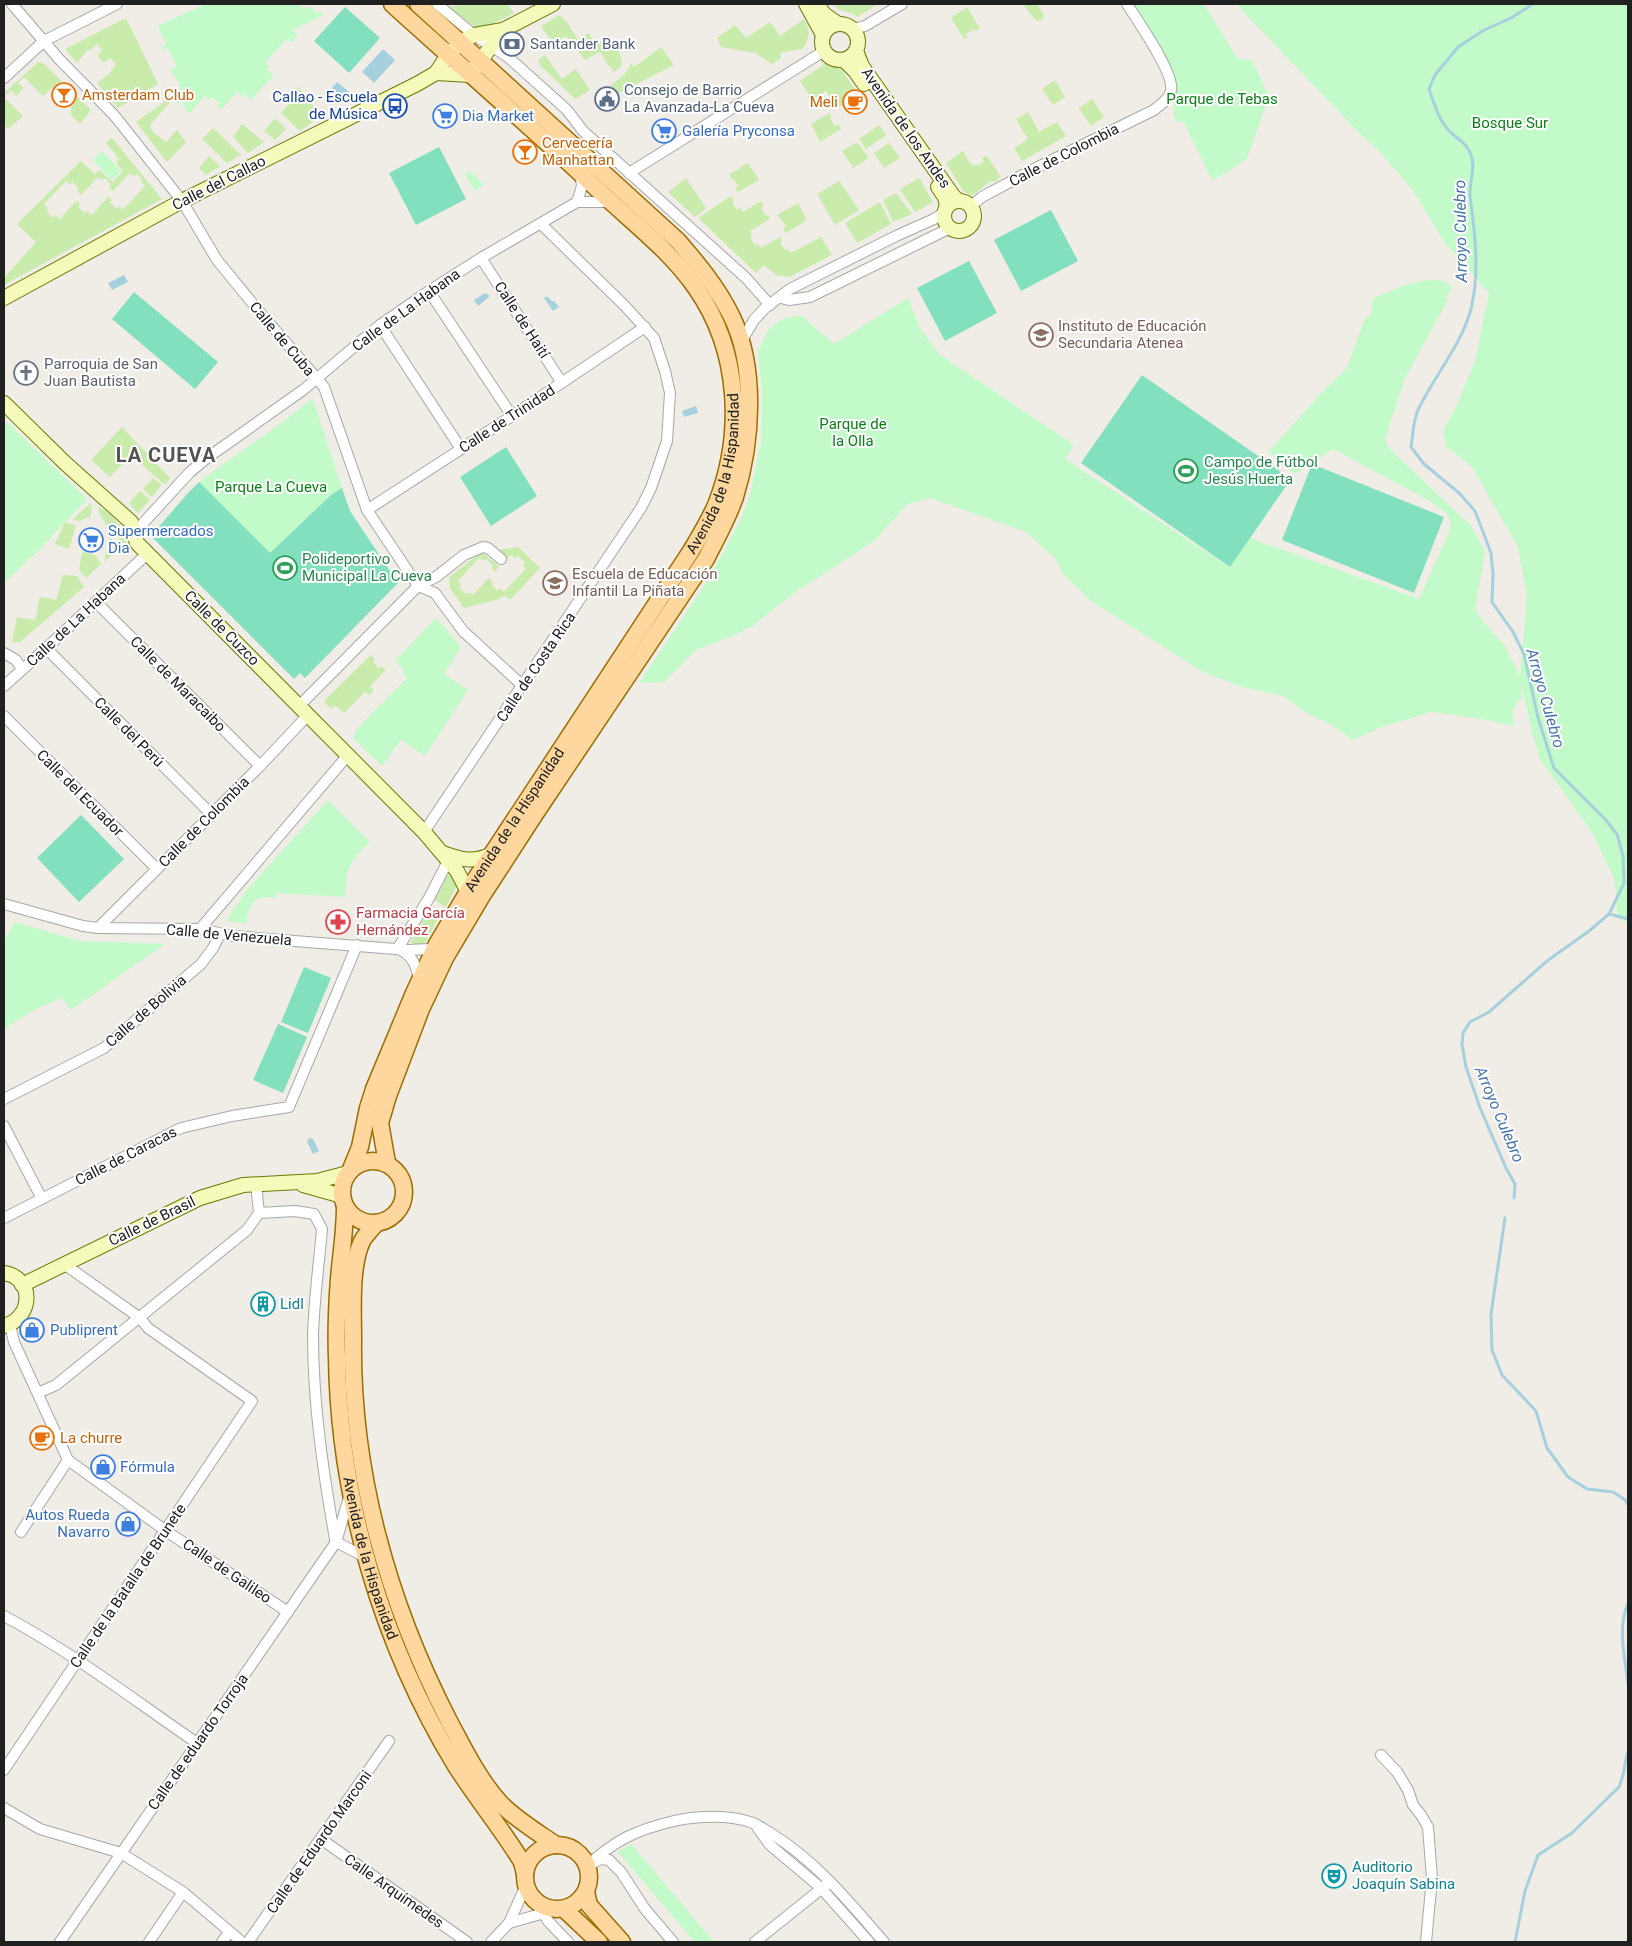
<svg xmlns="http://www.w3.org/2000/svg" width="1632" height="1946" font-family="Roboto,sans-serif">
  <rect width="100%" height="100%" fill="#f0ede6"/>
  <g fill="#c9ebab" fill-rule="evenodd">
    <polygon points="467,4 507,4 514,13 485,28 477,29 449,7"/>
    <polygon points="834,4 878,4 857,17 854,14 839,10"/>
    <polygon points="1023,4 1037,4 1044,16 1041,20 1036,21"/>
    <polygon points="967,7 980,28 976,31 974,29 966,34 968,37 964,39 951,18"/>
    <path d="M559,15l8,7 11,18 10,-7 8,11 13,-9c7,10 14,20 12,32l-7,5 -4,-6 -1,1 -9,-15 -15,8 -19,-24 -12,9 -13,-19z"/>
    <polygon points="126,18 158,84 118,108 97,83 111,72 111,71 116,64 110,58 104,63 97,56 102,50 97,44 90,50 88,49 77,63 65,49"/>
    <path d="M804,19c7,11 6,20 -2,30l-22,4 1,5 -9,6 -17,-11 -34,-6 -4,-9 18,-13 11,13 24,-16 10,14z"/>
    <path d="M661,47l13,18 -65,33 -4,-8c10,-8 22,-15 26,-27l3,4z"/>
    <polygon points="545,55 562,79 576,69 590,90 575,99 541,66 538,60"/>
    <polygon points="38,62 43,63 91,110 80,124 71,115 71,107 76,102 58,83 43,96 24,77 18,83 24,88 16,96 11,90 4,97 23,116 8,129 4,125 4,93"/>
    <polygon points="826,63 841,69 858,94 836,109 833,104 836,102 831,95 829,96 826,91 813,100 800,81"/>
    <polygon points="1055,80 1065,97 1053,105 1042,89"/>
    <polygon points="298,87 321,116 300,131 281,113 292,101 289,97"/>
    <polygon points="1092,99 1104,117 1091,126 1079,108"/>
    <polygon points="167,100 170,102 150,125 152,131 166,142 177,130 186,142 167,162 136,122"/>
    <polygon points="1028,112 1039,132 1057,122 1066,136 1022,161 1014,148 1028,139 1016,119"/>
    <polygon points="829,113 832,117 830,118 835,126 838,124 841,129 820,142 811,124"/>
    <polygon points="275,118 286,129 275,140 264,131"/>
    <polygon points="242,124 264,142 248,153 233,137"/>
    <polygon points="879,125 886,135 866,149 859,139"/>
    <polygon points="213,128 241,155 227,163 202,139"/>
    <path d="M112,138l50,61 -158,86v-7l32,-36 -19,-18 64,-63 14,13 4,-4 14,12 10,-11 -7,-8 3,-4 -13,-16zM130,173l4,3 3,-2 6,6 -2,2 4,4 -22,24 -4,-4 -2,3 -7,-6 2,-3 -4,-3 -16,18 -5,-4 -2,2 -7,-6 2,-3 -4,-3 -16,18 -5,-4 -2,3 -7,-7 2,-3 -4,-4 22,-23 4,4 2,-3 7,6 -2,3 4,4 17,-18 4,3 3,-2 6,6 -2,3 4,4z"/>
    <polygon points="857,142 869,158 853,168 842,151"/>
    <polygon points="889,143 900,158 884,168 874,153"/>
    <polygon points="963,151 972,166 974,164 976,166 984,162 982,158 987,156 1000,176 997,181 989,182 973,195 970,195 964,192 946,163"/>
    <polygon points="209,156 220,166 206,175 199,168"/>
    <polygon points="748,163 759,180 738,192 735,188 738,186 733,178 731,179 729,175"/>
    <polygon points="686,178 706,208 695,217 668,192"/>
    <polygon points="919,178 933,202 915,212 900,189"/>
    <polygon points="839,181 859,210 835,225 817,194"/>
    <polygon points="896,193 912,214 893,222 883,200"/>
    <polygon points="731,196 734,201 732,202 737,210 740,208 743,212 761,201 764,206 761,208 766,216 768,215 770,219 750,231 752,236 750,238 755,245 758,244 761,248 780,237 782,241 780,243 785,250 788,249 791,253 821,237 832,255 789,277 776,275 764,265 756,273 698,218"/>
    <polygon points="880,202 891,224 857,243 845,223"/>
    <polygon points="798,203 807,220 786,233 783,229 786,226 777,215"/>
    <polygon points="122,427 170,478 165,485 131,455 110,477 91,460"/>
    <polygon points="153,478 162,485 152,497 143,489"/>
    <polygon points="140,491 150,500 138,513 129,503"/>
    <polygon points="91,503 92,507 90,517 78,521 73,520 77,515"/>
    <path d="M98,507c12,3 22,20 30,29l1,3 -3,5h-3c-6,-8 -26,-27 -25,-37z"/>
    <polygon points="65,522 76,526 69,549 55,544"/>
    <polygon points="110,537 119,548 104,562"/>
    <polygon points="518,547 540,568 510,600 505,596 496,600 464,608 450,588 449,577 482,552 499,567 495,572 491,568 493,566 486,559 483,561 479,558 458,581 461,585 459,588 466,594 469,592 473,595 489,578 493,582 491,584 498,591 500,588 504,592 526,569 523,565 525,563 518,556 515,558 511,555 505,561 497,550"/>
    <polygon points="82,552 95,555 101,564 86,578 79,570"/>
    <polygon points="63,575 77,576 84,587 20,642 12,642 17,617 35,620 40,597 56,600"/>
    <polygon points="371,655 375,659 373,662 379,668 382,666 386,670 370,686 374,690 369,695 365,692 344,713 335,705 331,709 325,703 325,700"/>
    <polygon points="448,875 457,877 460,880 446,907 434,900"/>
    <polygon points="427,913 438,919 424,945 414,946 411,942"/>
  </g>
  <g fill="#c3fac9">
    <polygon points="206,4 300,4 303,9 310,6 316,12 325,14 293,30 298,35 291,42 287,39 265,62 269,66 267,69 274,75 251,100 245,94 242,96 237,92 221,110 217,106 219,103 212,97 210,100 205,96 189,114 185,110 187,108 181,102 178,104 174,100 180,88 178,81 170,70 177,67 168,48 162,50 161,47 166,44 158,26"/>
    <path d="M1131,4h73l33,54 15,3 17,35 -2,6 -20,57c-13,7 -21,16 -35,21l-29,-59 -7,1c-6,-18 2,-23 1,-38 0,-11 -38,-67 -46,-80z"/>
    <path d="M1236,4h392v919l-10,-5 -4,-40 -21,-44 -53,-75 -7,-24 -12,-52 1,13 -10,15 2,15 -32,-7 -51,-7 -49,15 -30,13 -20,-15 -24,-11 -24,-18 -42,-9 -39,-15 -30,-19 -82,-52 -28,-27 -7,-15 -30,-27 -96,-34 -22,6 -34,37 -80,52 -40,32 -24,12 -33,12 -33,33 -25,1 69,-103 32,-59 10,-27 11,-52 1,-51 -4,-39 10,-22 14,-11 14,-3 7,1 31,27 74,-46 12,30 19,26 135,91 -9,14 164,108 21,-29 169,61 29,-64 3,-13 -5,-9 -16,-12 -97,-52 -38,25 -14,-10 -12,-13 55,-61 22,-21 19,-51 7,-4v-15c18,-8 64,-30 80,-12l-6,11 2,2 -43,78 -20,61 4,9 83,79 13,25 -10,58 11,15 17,18 17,34 7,-81 -9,-49 -46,-80 -26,-21 -3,-15 14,-26 18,-44 14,-68 -44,-50 -33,-54 -34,-39 -16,-14z"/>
    <polygon points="102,151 121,171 112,180 93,160"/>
    <polygon points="470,171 484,185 475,191 465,174"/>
    <path d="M310,400h3l29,88 -11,7 -61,58 -71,-71c37,-28 76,-52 111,-82z"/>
    <polygon points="7,422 87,499 38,551 4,583 4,425"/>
    <polygon points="436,618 461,647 444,674 468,690 425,756 401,740 382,766 353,738 357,729 407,678 403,674 405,671 395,661"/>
    <path d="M328,800l42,42c-23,24 -23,22 -25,55l-69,-4v5c-22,-3 -26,4 -30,25l-20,-2 21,-31z"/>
    <polygon points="14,922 81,941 165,944 71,1010 62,998 34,1010 4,1029 4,942"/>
    <polygon points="631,1844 714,1942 695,1942 618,1852"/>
  </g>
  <g fill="#83e0bf">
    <polygon points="345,7 380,38 349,73 314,41"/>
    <polygon points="439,147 466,199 416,225 389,173"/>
    <polygon points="1051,210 1078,261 1021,291 994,240"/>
    <polygon points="969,261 997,313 945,341 917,288"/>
    <polygon points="134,292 218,362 195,389 112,319"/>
    <polygon points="1142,375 1291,479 1230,567 1081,463"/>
    <polygon points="506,447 537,496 491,526 460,477"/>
    <polygon points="1312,464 1444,517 1414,593 1282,540"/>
    <polygon points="199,482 270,553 331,495 342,488 350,511 398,583 305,678 300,673 294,679 151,536 188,493"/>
    <polygon points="81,815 124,859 79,902 37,858"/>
    <polygon points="304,967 331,978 308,1033 281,1022"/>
    <polygon points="278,1024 307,1037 283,1093 253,1080"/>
  </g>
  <g fill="#a6d0de">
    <polygon points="383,49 395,60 374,83 362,72"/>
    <polygon points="337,82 349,92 343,98 332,88"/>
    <polygon points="124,275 128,282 112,290 108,283"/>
    <polygon points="485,293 489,295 489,297 478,306 474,300"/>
    <polygon points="547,296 552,301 554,301 559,307 553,311 544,298"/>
    <polygon points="696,406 698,413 684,417 682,411"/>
    <polygon points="309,1138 313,1139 319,1151 313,1154 307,1142"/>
  </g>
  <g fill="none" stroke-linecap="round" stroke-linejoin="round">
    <g stroke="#a6d0de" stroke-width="3">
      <polyline points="1609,914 1628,919"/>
      <path d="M1514,1198l1,-14 -9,-16 -26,-60 -14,-41 -4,-23 1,-11 7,-11 19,-10 58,-51 42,-30 20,-17 15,-31 -1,-27 -6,-22 -12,-15 -51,-51 -16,-50 -14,-64 -11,-22 -21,-30 1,-28 -2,-21 -16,-42 -16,-18 -35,-29 -13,-17c2,-11 2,-26 7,-37 16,-34 43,-64 53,-101 9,-36 4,-76 -1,-113 -1,-14 6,-28 1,-41 -3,-11 -15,-17 -23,-25 -10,-12 -14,-27 -19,-41l6,-14 23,-28 26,-17 27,-12 22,-14"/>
      <polyline points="1505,1218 1491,1314 1492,1350 1502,1375 1536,1411 1547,1448 1568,1477 1587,1489 1613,1492 1624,1499 1628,1504"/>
      <path d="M1628,1603c-11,25 -3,54 0,81"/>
      <polyline points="1515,1942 1525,1891 1538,1855 1572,1833 1619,1787 1623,1775 1627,1754"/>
    </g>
    <g stroke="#a7a7a7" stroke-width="12">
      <g id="street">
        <polyline points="12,4 59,59 114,115 182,201 217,260 258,310 324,387 367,510 418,586 435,593 463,631 523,686"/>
        <polyline points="437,4 474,35 508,57 567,110 583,131 746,278 770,305"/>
        <polyline points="853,29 865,26 902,4"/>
        <polyline points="4,78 44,41 117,4"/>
        <polyline points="629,173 824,51"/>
        <polyline points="577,202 582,186 580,174"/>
        <path d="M970,207l12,-10 50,-27 122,-60c6,-5 16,-11 17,-20 4,-16 -34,-70 -44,-86"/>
        <polyline points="481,258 562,383"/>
        <polyline points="429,291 512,416"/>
        <polyline points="781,298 789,300 810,297 950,228"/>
        <polyline points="380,325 461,449"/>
        <polyline points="741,342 754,320 765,308 790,289 896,236 934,219 945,212"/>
        <polyline points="367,510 512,416 645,327"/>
        <polyline points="135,532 190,472 207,458 303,390 380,325 429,291 481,258 577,202 610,202"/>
        <polyline points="96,602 260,766"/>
        <polyline points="46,648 211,814"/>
        <polyline points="4,653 16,660 22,669"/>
        <polyline points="4,686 54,641 148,553"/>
        <polyline points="299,706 418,586 436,577 464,555 483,547 488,548 501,559"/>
        <polyline points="4,716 157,869"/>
        <polyline points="424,832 641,508 651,488 667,441 670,393 665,371 654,338 625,306 541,224"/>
        <polyline points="4,904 83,926 98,928 200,929 233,936 408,950 430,949 436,945"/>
        <polyline points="98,928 260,766 308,715"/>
        <polyline points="200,929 348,755"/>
        <polyline points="398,948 429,898 448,861"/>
        <path d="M399,949c14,7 18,17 20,32"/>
        <polyline points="4,1099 104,1048 201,964 213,948 220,934"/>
        <polyline points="4,1126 42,1199"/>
        <path d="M259,1213l36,-2 19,3 8,15c-3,35 -8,71 -9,106 0,69 10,136 22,204"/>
        <polyline points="4,1218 181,1128 232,1116 289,1107 357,945"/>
        <polyline points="10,1325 14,1342 68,1460 166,1531 288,1612"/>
        <polyline points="38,1393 56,1385 247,1230 259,1213 256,1184"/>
        <polyline points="21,1532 68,1460"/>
        <polyline points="336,1542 367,1558"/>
        <path d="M4,1616c68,36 130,84 193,127"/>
        <polyline points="1381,1755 1397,1772 1408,1790 1413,1805 1421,1815 1428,1827 1432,1878 1426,1942"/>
        <polyline points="4,1770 252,1401 148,1328 140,1318 64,1264"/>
        <polyline points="4,1808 40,1829 121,1853 183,1892 242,1942"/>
        <polyline points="757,1827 770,1845 821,1888 869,1942"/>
        <polyline points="321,1839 467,1942"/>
        <polyline points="593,1863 601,1859 609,1860 621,1872 645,1909 673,1942"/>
        <path d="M587,1866c28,-26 49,-36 87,-45 22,-5 56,-7 79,2 6,2 13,8 19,11 45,28 78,69 112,108"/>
        <polyline points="536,1902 548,1921 568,1942"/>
        <polyline points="509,1923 555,1910"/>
        <polyline points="60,1942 336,1542 350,1494"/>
        <polyline points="149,1942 183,1892"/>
        <polyline points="222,1942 229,1932"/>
        <polyline points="248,1942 389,1741"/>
        <polyline points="491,1942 509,1923 526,1885"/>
        <polyline points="755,1942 826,1885"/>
      </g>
    </g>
    <g stroke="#697a03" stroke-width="16">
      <g id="secondary">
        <polyline points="806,4 823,35"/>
        <polyline points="817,4 824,14 838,24"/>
        <circle cx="840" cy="42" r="18"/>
        <polyline points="856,51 862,66 954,197 959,201"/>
        <polyline points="844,60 855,71 864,84"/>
        <polyline points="436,73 470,75 503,30"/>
        <polyline points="938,187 945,197 947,207"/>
        <circle cx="959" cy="216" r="15"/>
        <polyline points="4,298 182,201 417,84 436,73 448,55 461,42 474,35 503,30 553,4"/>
        <polyline points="4,403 65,463 131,522 137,543 424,832 457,871 468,892"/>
        <path d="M443,853c19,7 30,10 49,1"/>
        <polyline points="303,1185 342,1196"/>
        <path d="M4,1273c31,5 29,45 0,53"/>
        <polyline points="22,1285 200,1198 243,1185 317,1181 348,1173"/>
      </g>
    </g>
    <g stroke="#9b6d00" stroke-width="19">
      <g id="primary">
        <circle cx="373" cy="1192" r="31"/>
        <path d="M387,1163l-7,-40 8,-27 33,-87 24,-51 38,-64 52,-80 171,-255c10,-20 22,-41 29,-62 17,-55 22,-130 -4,-182 -14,-28 -33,-51 -53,-74l-260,-237"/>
        <path id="s1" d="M351,1169l9,-22 8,-39 6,-19 40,-96 23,-49 36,-61 218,-332c9,-15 18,-30 25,-46 28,-71 24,-154 -20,-217 -27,-39 -68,-69 -102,-102 -66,-62 -135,-121 -202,-182"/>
        <path id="s2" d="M345,1207c0,24 -4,48 -6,72 -2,26 -3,53 -2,79 2,141 45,287 119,408 21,33 46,63 66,96l3,12"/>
        <path d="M376,1223c-4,6 -11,12 -14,18 -12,26 -9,69 -9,98 -2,132 35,264 96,382 15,28 30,59 52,83 16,16 36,28 55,41"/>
        <circle cx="557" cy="1877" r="32"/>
        <polyline points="586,1892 589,1905 622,1942"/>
        <polyline points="564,1909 599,1942"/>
      </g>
    </g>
    <use href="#street" stroke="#fff" stroke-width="10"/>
    <use href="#secondary" stroke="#f5faba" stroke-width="14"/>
    <use href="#primary" stroke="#fdd79e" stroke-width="16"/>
  </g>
  <defs>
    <g id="bank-ring" transform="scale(1.25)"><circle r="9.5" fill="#fff" stroke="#5c6f8a" stroke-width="1.5"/><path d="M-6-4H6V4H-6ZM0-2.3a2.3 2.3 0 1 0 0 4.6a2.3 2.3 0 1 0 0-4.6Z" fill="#5c6f8a"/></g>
    <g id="bar-ring" transform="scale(1.25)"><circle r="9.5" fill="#fff" stroke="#e8710a" stroke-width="1.5"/><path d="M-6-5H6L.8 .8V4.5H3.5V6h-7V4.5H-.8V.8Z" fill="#e8710a"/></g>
    <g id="civic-ring" transform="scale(1.25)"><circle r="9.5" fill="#fff" stroke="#5c6f8a" stroke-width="1.5"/><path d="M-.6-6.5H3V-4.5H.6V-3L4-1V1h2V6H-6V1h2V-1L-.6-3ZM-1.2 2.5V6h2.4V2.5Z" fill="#5c6f8a"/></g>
    <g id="cafe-ring" transform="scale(1.25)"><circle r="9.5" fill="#fff" stroke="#e8710a" stroke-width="1.5"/><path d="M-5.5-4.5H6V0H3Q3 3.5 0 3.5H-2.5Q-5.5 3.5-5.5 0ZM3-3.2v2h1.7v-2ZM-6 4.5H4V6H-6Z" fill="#e8710a"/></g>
    <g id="bus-ring" transform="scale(1.25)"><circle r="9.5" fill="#fff" stroke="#1a4fb4" stroke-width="1.5"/><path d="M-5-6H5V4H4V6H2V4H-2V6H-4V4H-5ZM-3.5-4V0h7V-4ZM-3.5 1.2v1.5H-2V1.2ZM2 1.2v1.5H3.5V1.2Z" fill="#1a4fb4"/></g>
    <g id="supermarket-ring" transform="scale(1.25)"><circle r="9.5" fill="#fff" stroke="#3f7fe0" stroke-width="1.5"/><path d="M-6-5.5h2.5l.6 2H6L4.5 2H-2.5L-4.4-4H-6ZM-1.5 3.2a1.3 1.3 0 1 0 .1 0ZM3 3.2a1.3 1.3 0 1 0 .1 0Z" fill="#3f7fe0"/></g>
    <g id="school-ring" transform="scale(1.25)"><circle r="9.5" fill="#fff" stroke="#8d6e63" stroke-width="1.5"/><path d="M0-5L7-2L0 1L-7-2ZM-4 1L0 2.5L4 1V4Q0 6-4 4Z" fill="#8d6e63"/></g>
    <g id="church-ring" transform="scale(1.25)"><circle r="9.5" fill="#fff" stroke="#6b7280" stroke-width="1.5"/><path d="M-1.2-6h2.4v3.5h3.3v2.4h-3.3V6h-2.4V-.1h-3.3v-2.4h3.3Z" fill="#6b7280"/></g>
    <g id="stadium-ring" transform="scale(1.25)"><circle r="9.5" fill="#fff" stroke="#2e9e5b" stroke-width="1.5"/><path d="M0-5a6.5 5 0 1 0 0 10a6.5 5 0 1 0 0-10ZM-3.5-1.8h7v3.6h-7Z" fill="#2e9e5b"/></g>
    <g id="pharmacy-ring" transform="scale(1.25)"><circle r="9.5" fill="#fff" stroke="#e0444e" stroke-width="1.5"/><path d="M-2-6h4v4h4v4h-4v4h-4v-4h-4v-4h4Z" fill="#e0444e"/></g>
    <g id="building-ring" transform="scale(1.25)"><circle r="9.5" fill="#fff" stroke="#0f9aa8" stroke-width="1.5"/><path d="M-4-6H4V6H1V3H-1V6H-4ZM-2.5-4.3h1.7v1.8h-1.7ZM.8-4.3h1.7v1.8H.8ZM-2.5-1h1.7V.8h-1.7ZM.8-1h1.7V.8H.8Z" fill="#0f9aa8"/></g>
    <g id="shop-ring" transform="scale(1.25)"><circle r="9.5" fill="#fff" stroke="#3f7fe0" stroke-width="1.5"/><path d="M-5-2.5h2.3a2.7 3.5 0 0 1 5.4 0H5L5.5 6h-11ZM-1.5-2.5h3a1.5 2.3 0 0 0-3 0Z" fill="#3f7fe0"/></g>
    <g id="theatre-ring" transform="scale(1.25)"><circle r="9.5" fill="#fff" stroke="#0f9aa8" stroke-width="1.5"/><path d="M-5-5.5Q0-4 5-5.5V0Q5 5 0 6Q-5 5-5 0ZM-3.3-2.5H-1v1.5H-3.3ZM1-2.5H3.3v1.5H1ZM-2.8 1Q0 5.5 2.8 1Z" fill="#0f9aa8"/></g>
  </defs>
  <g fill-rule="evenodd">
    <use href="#bank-ring" x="512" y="44"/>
    <use href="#bar-ring" x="64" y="95"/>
    <use href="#civic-ring" x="607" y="99"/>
    <use href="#cafe-ring" x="855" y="102"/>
    <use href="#bus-ring" x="395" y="106"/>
    <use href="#supermarket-ring" x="445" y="116"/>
    <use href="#supermarket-ring" x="664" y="131"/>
    <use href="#bar-ring" x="525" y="152"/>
    <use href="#school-ring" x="1041" y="335"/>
    <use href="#church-ring" x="26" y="373"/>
    <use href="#stadium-ring" x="1186" y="471"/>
    <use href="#supermarket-ring" x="91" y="540"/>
    <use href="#stadium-ring" x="285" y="568"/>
    <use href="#school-ring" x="555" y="583"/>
    <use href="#pharmacy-ring" x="338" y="922"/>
    <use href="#building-ring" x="263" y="1304"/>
    <use href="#shop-ring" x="32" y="1330"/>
    <use href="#cafe-ring" x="42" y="1438"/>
    <use href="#shop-ring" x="103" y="1467"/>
    <use href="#shop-ring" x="128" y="1524"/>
    <use href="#theatre-ring" x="1334" y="1876"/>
  </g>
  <g text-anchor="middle" stroke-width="4" stroke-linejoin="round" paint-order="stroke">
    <g font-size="15" fill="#4e5e75" stroke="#fff" text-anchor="start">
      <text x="530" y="49">Santander Bank</text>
      <text x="624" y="95">Consejo de Barrio<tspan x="624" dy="17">La Avanzada-La Cueva</tspan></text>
    </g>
    <g font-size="15" fill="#c56008" stroke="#fff" text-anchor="start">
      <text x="82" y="100">Amsterdam Club</text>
      <text x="838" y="107" text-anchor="end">Meli</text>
      <text x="542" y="148">Cervecería<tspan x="542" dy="17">Manhattan</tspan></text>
      <text x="60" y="1443">La churre</text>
    </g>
    <g font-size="15" fill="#164399" stroke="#fff" text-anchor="end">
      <text x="378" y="102">Callao - Escuela<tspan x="378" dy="17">de Música</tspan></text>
    </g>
    <g font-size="15" fill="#0a8118" stroke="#fff">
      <text x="1222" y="104">Parque de Tebas</text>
      <text x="1510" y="128">Bosque Sur</text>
      <text x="853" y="429">Parque de<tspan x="853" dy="17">la Olla</tspan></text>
      <text x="271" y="492">Parque La Cueva</text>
    </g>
    <g font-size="15" fill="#366cbe" stroke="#fff" text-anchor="start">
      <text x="462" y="121">Dia Market</text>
      <text x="682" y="136">Galería Pryconsa</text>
      <text x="108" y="536">Supermercados<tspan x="108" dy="17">Dia</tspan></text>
      <text x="50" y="1335">Publiprent</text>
      <text x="120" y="1472">Fórmula</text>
      <text x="110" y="1520" text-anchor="end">Autos Rueda<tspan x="110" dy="17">Navarro</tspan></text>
    </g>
    <g font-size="15" fill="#202020" stroke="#fff">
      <text transform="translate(906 128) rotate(55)" y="5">Avenida de los Andes</text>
      <text transform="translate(1064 155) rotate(-27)" y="5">Calle de Colombia</text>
      <text transform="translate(219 183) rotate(-27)" y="5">Calle del Callao</text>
      <text transform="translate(406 310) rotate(-36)" y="5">Calle de La Habana</text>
      <text transform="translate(522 320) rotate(57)" y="5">Calle de Haití</text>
      <text transform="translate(282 339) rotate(50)" y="5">Calle de Cuba</text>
      <text transform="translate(507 419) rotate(-33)" y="5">Calle de Trinidad</text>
      <text dy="5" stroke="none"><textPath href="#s1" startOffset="792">Avenida de la Hispanidad</textPath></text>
      <text transform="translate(76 620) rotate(-43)" y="5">Calle de La Habana</text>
      <text transform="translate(222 628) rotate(45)" y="5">Calle de Cuzco</text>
      <text transform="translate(536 667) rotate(-56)" y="5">Calle de Costa Rica</text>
      <text transform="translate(178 684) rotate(45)" y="5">Calle de Maracaibo</text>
      <text transform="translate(129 732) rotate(45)" y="5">Calle del Perú</text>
      <text transform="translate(80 793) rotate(45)" y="5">Calle del Ecuador</text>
      <text dy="5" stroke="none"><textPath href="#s1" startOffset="388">Avenida de la Hispanidad</textPath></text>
      <text transform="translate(204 822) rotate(-45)" y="5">Calle de Colombia</text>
      <text transform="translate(229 935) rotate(5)" y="5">Calle de Venezuela</text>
      <text transform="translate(146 1011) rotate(-41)" y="5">Calle de Bolivia</text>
      <text transform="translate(126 1156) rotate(-27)" y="5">Calle de Caracas</text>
      <text transform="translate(152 1221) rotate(-26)" y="5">Calle de Brasil</text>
      <text dy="5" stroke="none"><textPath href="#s2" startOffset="355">Avenida de la Hispanidad</textPath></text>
      <text transform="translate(227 1571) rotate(34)" y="5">Calle de Galileo</text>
      <text transform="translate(128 1586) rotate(-56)" y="5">Calle de la Batalla de Brunete</text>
      <text transform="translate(198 1742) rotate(-55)" y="5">Calle de eduardo Torroja</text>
      <text transform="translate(319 1842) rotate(-55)" y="5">Calle de Eduardo Marconi</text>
      <text transform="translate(394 1891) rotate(35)" y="5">Calle Arquímedes</text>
    </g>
    <g font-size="15" fill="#785e54" stroke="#fff" text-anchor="start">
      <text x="1058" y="331">Instituto de Educación<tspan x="1058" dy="17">Secundaria Atenea</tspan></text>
      <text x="572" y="579">Escuela de Educación<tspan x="572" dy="17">Infantil La Piñata</tspan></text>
    </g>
    <g font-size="15" fill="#5b616d" stroke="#fff" text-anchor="start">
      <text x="44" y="369">Parroquia de San<tspan x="44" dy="17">Juan Bautista</tspan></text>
    </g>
    <g font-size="15" fill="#27864d" stroke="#fff" text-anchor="start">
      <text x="1204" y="467">Campo de Fútbol<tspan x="1204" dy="17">Jesús Huerta</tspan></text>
      <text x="302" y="564">Polideportivo<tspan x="302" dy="17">Municipal La Cueva</tspan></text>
    </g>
    <g font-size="15" fill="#be3a42" stroke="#fff" text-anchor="start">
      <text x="356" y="918">Farmacia García<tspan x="356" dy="17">Hernández</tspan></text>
    </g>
    <g font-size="15" fill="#0d838f" stroke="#fff" text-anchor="start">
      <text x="280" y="1309">Lidl</text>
      <text x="1352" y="1872">Auditorio<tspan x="1352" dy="17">Joaquín Sabina</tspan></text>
    </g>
    <g font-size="16" font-style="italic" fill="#4775a9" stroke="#fff">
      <text transform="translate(1460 231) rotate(-91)" y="6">Arroyo Culebro</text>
      <text transform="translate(1546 698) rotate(74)" y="6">Arroyo Culebro</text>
      <text transform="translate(1500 1114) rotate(67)" y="6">Arroyo Culebro</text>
    </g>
    <g font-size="20" font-weight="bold" letter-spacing="1" fill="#535353" stroke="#fff">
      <text x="166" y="462">LA CUEVA</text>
    </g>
  </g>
  <rect width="1632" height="1946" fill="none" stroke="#202020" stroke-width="10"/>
</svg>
